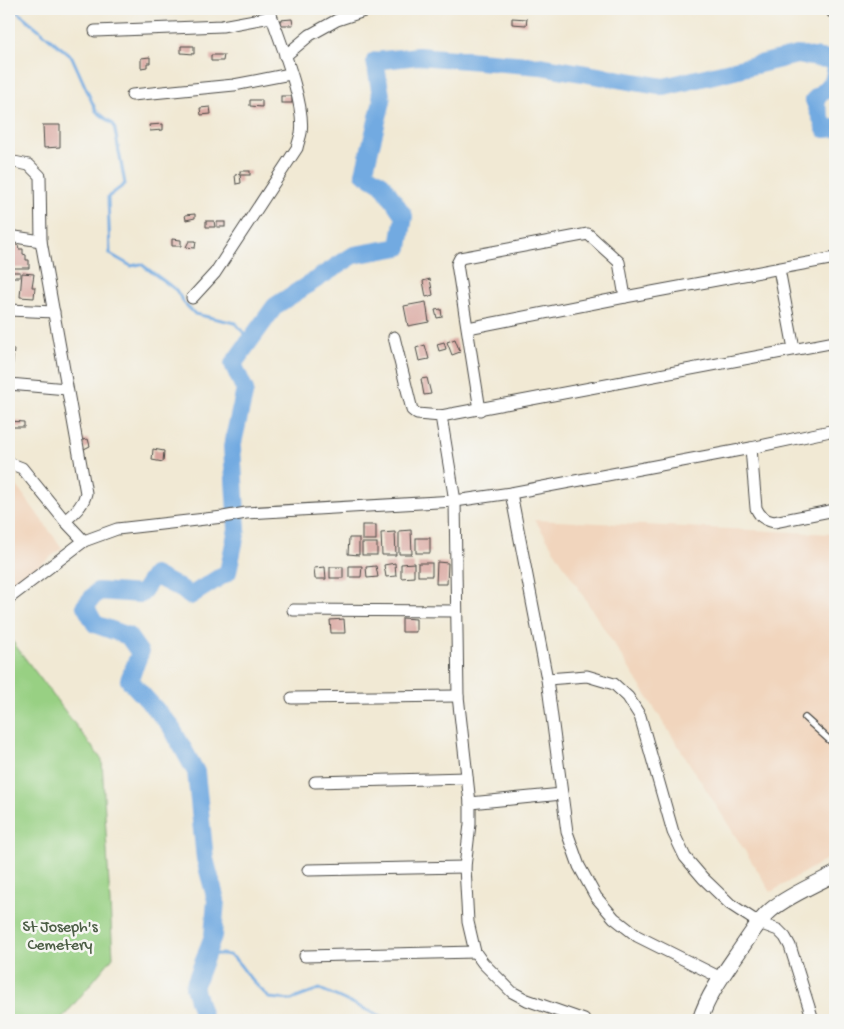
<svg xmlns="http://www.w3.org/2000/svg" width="844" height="1029" font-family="'Gochi Hand',sans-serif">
  <rect width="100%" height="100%" fill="#f6f6f2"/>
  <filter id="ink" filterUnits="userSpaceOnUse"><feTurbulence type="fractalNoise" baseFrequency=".02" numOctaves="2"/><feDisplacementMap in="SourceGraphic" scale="10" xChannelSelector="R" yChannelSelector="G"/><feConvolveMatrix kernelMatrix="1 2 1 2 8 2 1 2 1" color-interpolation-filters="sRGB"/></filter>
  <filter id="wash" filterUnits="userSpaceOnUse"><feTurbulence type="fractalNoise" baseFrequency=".0096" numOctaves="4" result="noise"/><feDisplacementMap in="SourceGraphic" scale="20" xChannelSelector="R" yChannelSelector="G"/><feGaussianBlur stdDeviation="1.12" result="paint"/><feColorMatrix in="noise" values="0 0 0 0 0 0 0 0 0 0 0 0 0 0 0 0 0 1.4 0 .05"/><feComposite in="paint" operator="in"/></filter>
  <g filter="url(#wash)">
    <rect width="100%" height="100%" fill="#f1e9d4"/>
    <g fill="#f1d5bd">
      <polygon points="9,475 62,548 9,589"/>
      <polygon points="535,520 835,534 835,854 771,892"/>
    </g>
    <polygon fill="#98d083" stroke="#627e57" points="9,637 102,760 113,957 61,1020 9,1020"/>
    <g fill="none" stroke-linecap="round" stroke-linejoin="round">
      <g stroke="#72aae1" stroke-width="3">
        <polyline points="14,9 72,57 96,111 114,125 125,184 108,197 110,254 131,266 141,264 176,290 184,303 195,314 235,323 250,340"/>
        <path d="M206,955c30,-4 27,2 44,23 6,7 13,13 19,20l22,2 29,-11 69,31"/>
      </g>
      <g stroke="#72aae1" stroke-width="18">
        <polyline points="835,72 833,82 814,100 825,129 835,128"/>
        <polyline points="204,1020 194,987 213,936 216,900 205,859 196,772 170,725 129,680 140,653 128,636 95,624 85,606 98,591 141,594 154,575 183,590 190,596 228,572 237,529 232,447 245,390 233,364 275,306 354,255 399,247 404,216 382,184 364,173 382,101 375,61 418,56 540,66 664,87 797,55 835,60"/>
      </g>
    </g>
    <g id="blocks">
      <g fill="#daa7a0">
        <polygon points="835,10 835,16 828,17 827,11"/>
        <polygon points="512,18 527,19 526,25 512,24"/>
        <polygon points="292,19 293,25 280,25 280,20"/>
        <polygon points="181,46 194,46 194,54 181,53"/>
        <polygon points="211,55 224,55 223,61 211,61"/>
        <polygon points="150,57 150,63 147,63 147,67 141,68 141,58"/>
        <rect x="281" y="96" width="11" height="7"/>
        <polygon points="250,100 262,100 262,107 250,106"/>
        <polygon points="210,107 211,114 201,115 200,108"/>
        <polygon points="163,124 163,130 150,131 149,125"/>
        <polygon points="43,125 60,125 60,147 44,148"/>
        <rect x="240" y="171" width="10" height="4"/>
        <polygon points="240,174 241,183 236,184 235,175"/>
        <polygon points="195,214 195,218 186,220 185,215"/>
        <polygon points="206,221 214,221 215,227 206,227"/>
        <rect x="217" y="222" width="8" height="5"/>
        <polygon points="172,239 181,240 181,246 172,246"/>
        <polygon points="189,241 196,241 195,248 186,247"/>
        <polygon points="9,245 18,245 19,249 23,249 23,254 26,255 26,260 29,260 29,268 9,268"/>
        <rect x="9" y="272" width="11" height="5"/>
        <polygon points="22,273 34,274 32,287 35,287 34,298 20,297"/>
        <polygon points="430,279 433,295 426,297 423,281"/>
        <polygon points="426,302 429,322 408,326 404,306"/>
        <polygon points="441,309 442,317 437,318 435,310"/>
        <polygon points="455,339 460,352 452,355 447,342"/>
        <polygon points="444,342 446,349 439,351 437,344"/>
        <polygon points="425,345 429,359 419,361 416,348"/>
        <polygon points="9,349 14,349 12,371 9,371"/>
        <polygon points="427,378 431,394 424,395 421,379"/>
        <polygon points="9,421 24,422 24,427 9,427"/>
        <polygon points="88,439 90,446 84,449 82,440"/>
        <polygon points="153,449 164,451 163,462 152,460"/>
        <rect x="362" y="525" width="14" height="15"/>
        <polygon points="411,530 412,554 399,554 399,531"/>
        <polygon points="395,532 396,555 382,555 381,533"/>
        <polygon points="349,538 359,538 359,555 348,554"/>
        <rect x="416" y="538" width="14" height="15"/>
        <rect x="362" y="543" width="15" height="12"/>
        <polygon points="437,562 448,563 447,584 436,584"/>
        <polygon points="395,563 396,576 386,577 384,565"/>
        <polygon points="414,563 414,577 401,578 401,564"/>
        <rect x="418" y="563" width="14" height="13"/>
        <polygon points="349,566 362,566 361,577 349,577"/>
        <polygon points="376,566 378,577 367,578 366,567"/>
        <polygon points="325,567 326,579 315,579 314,568"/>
        <rect x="330" y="567" width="13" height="11"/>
        <polygon points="402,618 416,619 416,632 402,632"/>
        <polygon points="344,619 345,633 331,633 330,620"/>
      </g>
    </g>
  </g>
  <g filter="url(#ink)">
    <use href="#blocks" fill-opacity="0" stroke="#494844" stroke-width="1"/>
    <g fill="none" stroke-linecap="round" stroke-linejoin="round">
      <g stroke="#494844" stroke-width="8">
        <polyline id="lane" points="805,718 835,745"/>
      </g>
      <g stroke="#494844" stroke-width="13">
        <g id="street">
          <polyline points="95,31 222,26 271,17"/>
          <polyline points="285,56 310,35 337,20 370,9"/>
          <polyline points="132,95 234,85 290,74"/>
          <path d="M9,161l20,4 11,11 1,65 45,252c-3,13 -11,19 -21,28l19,20"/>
          <polyline points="9,236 41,241"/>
          <polyline points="779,269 794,349"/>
          <path d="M192,298l23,-25 82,-125c1,-5 3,-10 4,-15 5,-30 -22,-94 -32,-124"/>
          <polyline points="9,310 54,312"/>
          <polyline points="468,328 625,297"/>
          <polyline points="394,337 412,410 417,414 441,416 455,501 458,696 470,803 470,824 465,867 468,922 475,952 483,963 512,992 527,1000 584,1020"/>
          <polyline points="9,384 67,389"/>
          <polyline points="480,410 457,264 460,258 588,234 619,262 625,297 835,258"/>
          <polyline points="441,416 835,342"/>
          <path d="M751,448l5,60c4,9 9,12 18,14l61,-12"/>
          <polyline points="9,463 22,468 65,521"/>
          <polyline points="511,493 547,679 567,832 579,866 596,897 614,918 637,936 721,978"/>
          <polyline points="9,598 84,541 117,529 223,517 246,513 455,501 511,493 751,448 835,430"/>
          <polyline points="293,610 456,611"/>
          <polyline points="547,679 587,676 614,684 628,697 640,716 673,832 685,857 703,878 730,904 759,923 778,930 785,937 790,946 813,1020"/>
          <polyline points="292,698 458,696"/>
          <polyline points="315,782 467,778"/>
          <polyline points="470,803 562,794"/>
          <polyline points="308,870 465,867"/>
          <polyline points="305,956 475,952"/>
        </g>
      </g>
      <g stroke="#494844" stroke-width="17">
        <path id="secondary" d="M700,1020c8,-26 27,-51 42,-73 9,-13 17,-27 29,-37 15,-13 46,-27 64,-36"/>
      </g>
      <use href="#lane" stroke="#fff" stroke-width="5.5"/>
      <use href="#street" stroke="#fff" stroke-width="11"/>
      <use href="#secondary" stroke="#fff" stroke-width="15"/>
    </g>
  </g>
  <g text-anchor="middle" stroke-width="5" stroke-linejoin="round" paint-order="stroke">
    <g font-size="16" fill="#4c5d45" stroke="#f6f6f2">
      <text x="60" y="931">St Joseph's<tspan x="60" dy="18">Cemetery</tspan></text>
    </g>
  </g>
  <rect width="844" height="1029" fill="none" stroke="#f6f6f2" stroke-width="30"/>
</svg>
